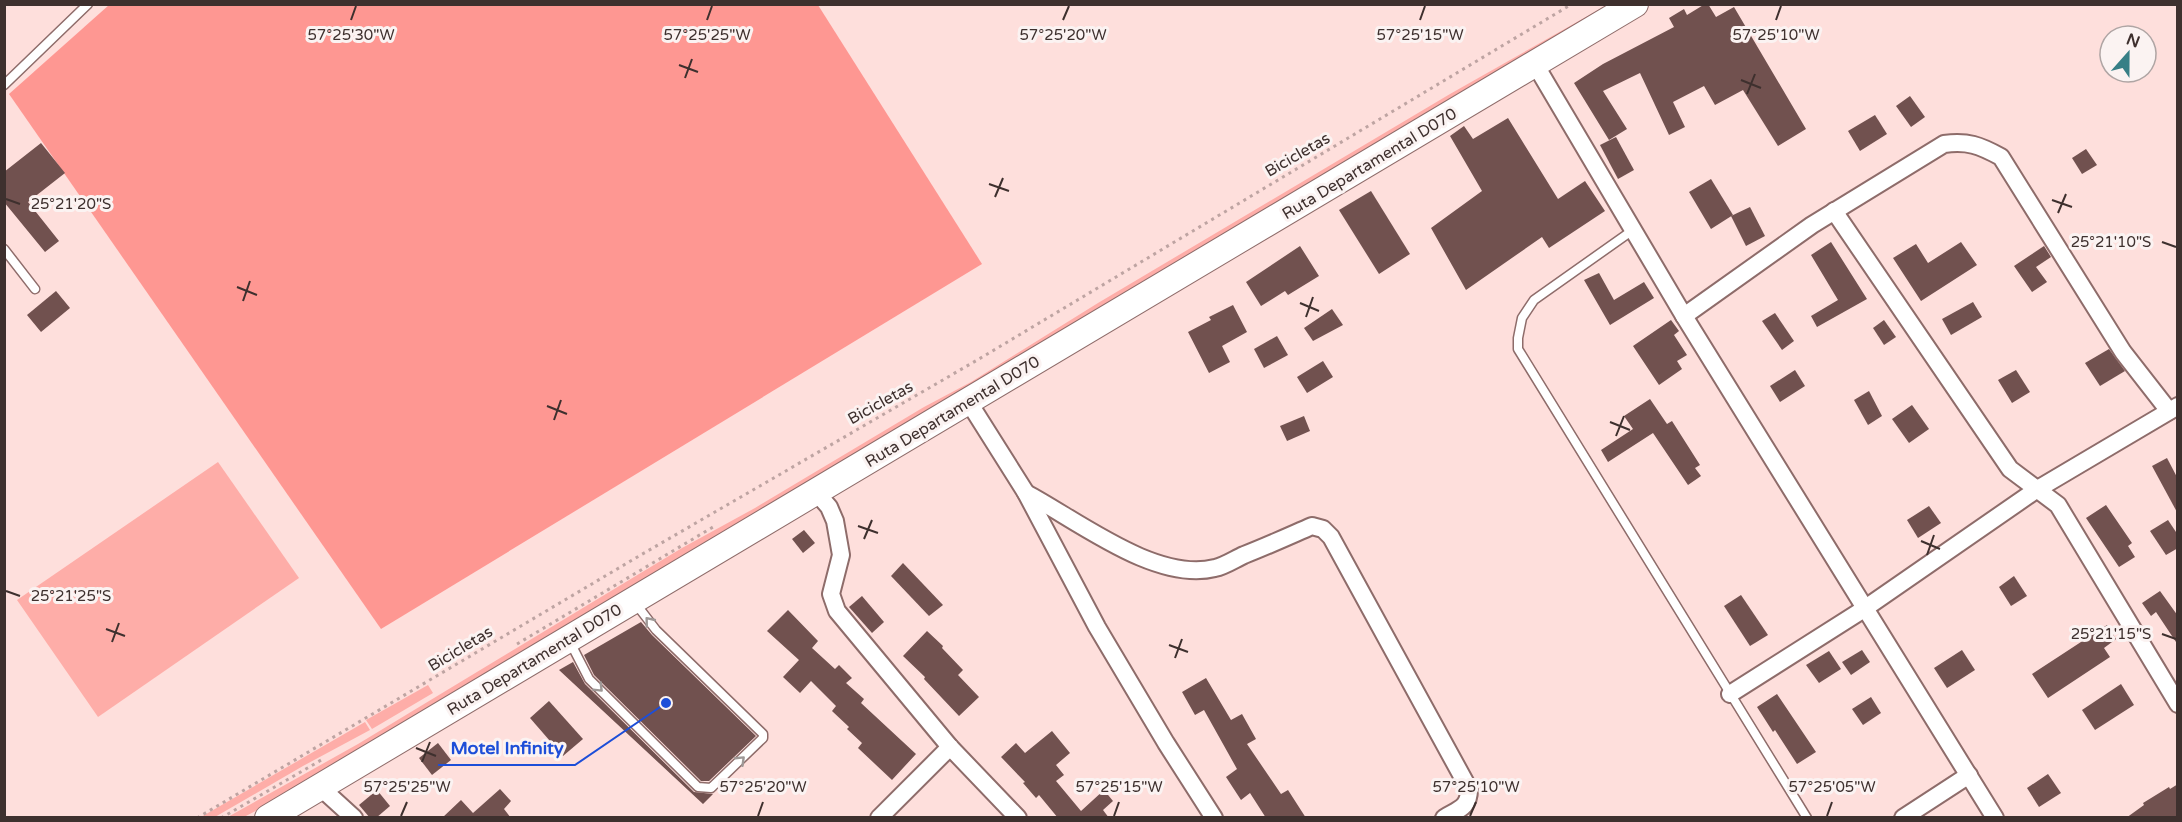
<svg xmlns="http://www.w3.org/2000/svg" width="2182" height="822" font-family="'Varela Round',sans-serif">
  <rect width="100%" height="100%" fill="#fedfdc"/>
  <g fill="#feada8">
    <polygon points="1607,5 1620,5 568,624 315,780 244,817 226,818 358,744 682,548 755,508 924,407 971,382 1098,303 1450,94"/>
    <polygon points="218,462 299,578 98,717 17,600"/>
    <polygon points="428,685 433,693 372,729 366,720"/>
    <polygon points="365,722 370,730 303,766 215,817 201,817"/>
  </g>
  <polygon fill="#fe9792" points="109,5 818,5 982,264 381,629 9,94"/>
  <g fill="#71514f">
    <polygon points="1705,4 1708,4 1716,17 1734,7 1806,129 1778,146 1743,90 1715,105 1704,86 1673,102 1685,127 1669,135 1640,73 1603,91 1627,129 1609,140 1574,83 1603,64 1674,27 1669,18 1684,9 1687,15"/>
    <polygon points="1910,96 1925,117 1911,127 1896,106"/>
    <polygon points="1875,115 1887,134 1860,151 1848,131"/>
    <polygon points="1508,118 1558,199 1585,181 1605,211 1549,248 1542,237 1466,290 1431,228 1482,191 1450,136 1464,126 1473,139"/>
    <polygon points="1616,137 1634,170 1618,179 1600,145"/>
    <polygon points="41,143 65,173 28,202 59,241 45,252 4,202 4,172"/>
    <polygon points="2086,149 2097,165 2082,174 2072,158"/>
    <polygon points="1711,179 1733,215 1711,229 1689,192"/>
    <polygon points="1371,191 1410,254 1379,274 1339,210"/>
    <polygon points="1750,207 1765,236 1746,246 1731,216"/>
    <polygon points="1831,242 1867,299 1817,327 1811,316 1838,300 1811,255"/>
    <polygon points="1961,242 1977,265 1921,301 1893,258 1916,244 1928,263"/>
    <polygon points="1300,246 1319,276 1288,295 1285,291 1261,306 1246,282"/>
    <polygon points="2044,246 2051,257 2036,267 2047,282 2032,292 2014,266"/>
    <polygon points="1599,273 1614,300 1644,282 1654,298 1610,325 1584,280"/>
    <polygon points="56,291 70,308 41,332 27,315"/>
    <polygon points="1973,302 1982,317 1951,335 1942,319"/>
    <polygon points="1233,305 1247,332 1222,346 1230,362 1209,373 1188,332 1211,320 1209,317"/>
    <polygon points="1332,309 1343,325 1313,341 1304,328"/>
    <polygon points="1775,313 1794,341 1782,350 1762,321"/>
    <polygon points="1671,320 1679,331 1674,335 1687,355 1677,361 1682,369 1659,385 1633,346"/>
    <polygon points="1884,320 1896,337 1884,345 1873,328"/>
    <polygon points="1277,336 1288,355 1264,368 1254,349"/>
    <polygon points="2109,349 2125,371 2100,386 2085,363"/>
    <polygon points="1323,361 1333,377 1307,393 1297,377"/>
    <polygon points="1795,370 1805,386 1780,402 1770,386"/>
    <polygon points="2016,370 2030,392 2012,403 1998,380"/>
    <polygon points="1869,391 1882,416 1868,425 1854,400"/>
    <polygon points="1650,399 1667,424 1672,421 1700,465 1695,468 1701,476 1688,485 1653,433 1608,462 1601,450 1633,429 1624,416"/>
    <polygon points="1912,405 1929,429 1909,443 1892,419"/>
    <polygon points="1304,416 1310,431 1287,441 1280,426"/>
    <polygon points="2167,458 2178,479 2178,514 2152,466"/>
    <polygon points="2106,505 2132,543 2128,546 2135,557 2119,567 2086,518"/>
    <polygon points="1929,506 1941,523 1918,538 1907,520"/>
    <polygon points="2168,520 2178,535 2178,548 2166,555 2150,531"/>
    <polygon points="804,530 815,543 803,553 792,539"/>
    <polygon points="903,563 943,605 929,616 891,576"/>
    <polygon points="2014,576 2027,596 2011,606 1999,587"/>
    <polygon points="2160,591 2178,616 2178,645 2156,612 2151,616 2142,603"/>
    <polygon points="1741,595 1768,635 1750,646 1724,606"/>
    <polygon points="862,596 884,622 872,633 849,607"/>
    <polygon points="788,610 818,641 812,648 835,669 839,665 852,678 846,683 864,699 861,703 916,754 892,780 858,748 862,743 847,729 849,727 832,711 836,706 811,681 800,693 783,677 799,660 767,631"/>
    <polygon points="641,622 652,635 756,736 709,781 701,781 594,675 584,655"/>
    <polygon points="2107,625 2116,639 2104,648 2110,657 2048,698 2032,674"/>
    <polygon points="927,631 943,646 942,648 963,670 958,675 979,697 959,716 924,679 925,677 903,656"/>
    <polygon points="1862,650 1870,662 1851,675 1842,662"/>
    <polygon points="1962,650 1975,670 1947,688 1934,668"/>
    <polygon points="1829,651 1841,669 1819,683 1806,665"/>
    <polygon points="573,662 585,684 694,792 713,794 703,804 559,670"/>
    <polygon points="1206,678 1231,720 1242,714 1256,739 1247,744 1281,794 1288,790 1306,818 1266,818 1250,793 1241,800 1226,777 1237,769 1204,710 1195,715 1182,692"/>
    <polygon points="2121,684 2134,705 2095,730 2082,710"/>
    <polygon points="1777,694 1816,752 1797,764 1775,730 1773,732 1757,707"/>
    <polygon points="1871,697 1881,713 1863,725 1852,709"/>
    <polygon points="549,701 583,739 563,756 530,718"/>
    <polygon points="1052,731 1070,753 1056,765 1064,775 1056,781 1081,811 1104,790 1113,801 1103,810 1109,818 1058,818 1039,795 1036,798 1023,783 1025,782 1001,757 1016,743 1025,753"/>
    <polygon points="438,743 451,760 432,775 419,758"/>
    <polygon points="2048,774 2061,793 2039,807 2027,788"/>
    <polygon points="2178,784 2178,818 2126,818 2144,805 2143,803 2169,787 2170,789"/>
    <polygon points="500,789 511,801 504,809 511,818 442,818 461,800 473,813"/>
    <polygon points="377,790 390,806 376,818 370,818 359,805"/>
  </g>
  <g fill="none" stroke-linecap="round" stroke-linejoin="round">
    <g stroke="#8e6c6a" stroke-width="11">
      <g id="lane">
        <polyline points="4,85 88,4"/>
        <polyline points="1633,230 1534,300 1522,318 1518,338 1518,349 1807,818"/>
        <polyline points="4,249 35,289"/>
        <polyline points="570,642 589,679 698,787 711,788 763,738 763,734 656,630 636,604"/>
      </g>
    </g>
    <g stroke="#8e6c6a" stroke-width="20">
      <g id="street">
        <polyline points="1535,64 1684,316 1995,818"/>
        <polyline points="1834,211 2010,469 2058,505 2178,704"/>
        <path d="M1684,316l128,-91 132,-81c24,-3 35,1 57,13l122,195 46,59"/>
        <polyline points="968,401 1026,493 1097,627 1166,743 1214,818"/>
        <polyline points="816,492 829,507 835,521 841,555 831,594 837,611 950,747 1018,818"/>
        <path d="M1026,493c51,27 130,90 189,75 10,-2 20,-9 29,-13 23,-9 45,-19 68,-29l11,3 8,8 138,252c0,19 -10,20 -25,29"/>
        <polyline points="1730,694 1864,609 2036,490 2178,406"/>
        <polyline points="320,787 354,818"/>
        <polyline points="879,818 950,747"/>
        <polyline points="1903,818 1969,775"/>
      </g>
    </g>
    <g stroke="#8e6c6a" stroke-width="28">
      <polyline id="primary" points="268,818 1635,4"/>
    </g>
    <g stroke="#bea4a2" stroke-width="3" stroke-dasharray="3 4.5" stroke-linecap="butt">
      <polyline points="517,644 713,527"/>
      <polyline points="197,818 639,556 979,359 1572,4"/>
      <polyline points="221,818 323,759"/>
    </g>
    <use href="#lane" stroke="#fff" stroke-width="8"/>
    <use href="#street" stroke="#fff" stroke-width="16"/>
    <use href="#primary" stroke="#fff" stroke-width="26"/>
  </g>
  <defs><path id="oneway-chevron" d="M-2-3.5L2.5 0L-2 3.5" fill="none" stroke-width="1.6" stroke-linecap="round" stroke-linejoin="round" transform="scale(1.5)"/></defs>
  <g stroke="#9e9896">
    <use href="#oneway-chevron" transform="translate(649 621) rotate(-129)"/>
    <use href="#oneway-chevron" transform="translate(599 688) rotate(45)"/>
    <use href="#oneway-chevron" transform="translate(741 760) rotate(-44)"/>
  </g>
  <path fill="none" stroke="#3e302e" stroke-width="2" d="M351,20l5,-14M707,20l5,-14M1063,20l6,-14M1420,20l5,-14M1776,20l5,-14M679,65l19,7M685,78l7,-19M1741,80l20,8M1747,94l8,-20M989,184l20,7M995,197l8,-19M6,199l14,5M2052,200l20,7M2058,213l8,-19M2162,242l14,5M237,287l20,8M243,301l7,-20M1300,303l19,8M1306,317l7,-20M547,406l20,8M554,420l7,-20M1610,422l20,8M1616,436l8,-20M858,526l20,7M864,539l8,-19M1921,541l19,8M1927,555l7,-20M6,591l14,5M106,629l19,7M2162,634l14,5M112,642l7,-19M1169,645l19,7M1175,658l7,-19M416,748l20,8M422,762l8,-20M401,816l6,-14M758,816l5,-14M1114,816l5,-14M1470,816l6,-14M1827,816l5,-14"/>
  <g text-anchor="middle" stroke-width="6" stroke-linejoin="round" paint-order="stroke">
    <g font-size="16" fill="#3e302e" stroke="#fbf3f2">
      <text transform="translate(1297 154) rotate(-30)" y="6">Bicicletas</text>
      <text transform="translate(1369 163) rotate(-31)" y="6">Ruta Departamental D070</text>
      <text transform="translate(880 402) rotate(-29)" y="6">Bicicletas</text>
      <text transform="translate(952 411) rotate(-31)" y="6">Ruta Departamental D070</text>
      <text transform="translate(460 648) rotate(-31)" y="6">Bicicletas</text>
      <text transform="translate(534 659) rotate(-31)" y="6">Ruta Departamental D070</text>
    </g>
  </g>
  <g font-size="15" text-anchor="middle" fill="#3e302e" stroke="#fbf3f2" stroke-width="6" stroke-linejoin="round" paint-order="stroke">
    <text x="1776" y="40">57°25'10"W</text>
    <text x="351" y="40">57°25'30"W</text>
    <text x="707" y="40">57°25'25"W</text>
    <text x="1063" y="40">57°25'20"W</text>
    <text x="1420" y="40">57°25'15"W</text>
    <text x="71" y="209">25°21'20"S</text>
    <text x="2111" y="247">25°21'10"S</text>
    <text x="71" y="601">25°21'25"S</text>
    <text x="2111" y="639">25°21'15"S</text>
    <text x="407" y="792">57°25'25"W</text>
    <text x="763" y="792">57°25'20"W</text>
    <text x="1119" y="792">57°25'15"W</text>
    <text x="1476" y="792">57°25'10"W</text>
    <text x="1832" y="792">57°25'05"W</text>
  </g>
  <path fill="none" stroke="#1d4ed8" stroke-width="2" d="M666 703L575 765H438"/>
  <circle fill="#1d4ed8" stroke="#fbf3f2" stroke-width="2" cx="666" cy="703" r="6"/>
  <g font-size="18" text-anchor="middle" font-weight="bold" fill="#1d4ed8" stroke="#fbf3f2" stroke-width="6" stroke-linejoin="round" paint-order="stroke">
    <text x="507" y="754">Motel Infinity</text>
  </g>
  <rect width="2182" height="822" fill="none" stroke="#3e302e" stroke-width="12"/>
  <g transform="translate(2128 54) rotate(21)"><circle r="28" fill="#fbf3f2" stroke="#afa5a4" stroke-width="1.5"/>
  <path d="M0-4.5L10 22L0 15L-10 22Z" fill="#377f86"/>
  <text y="-9" font-size="16" font-weight="bold" text-anchor="middle" fill="#3e302e">N</text>
  </g>
</svg>
